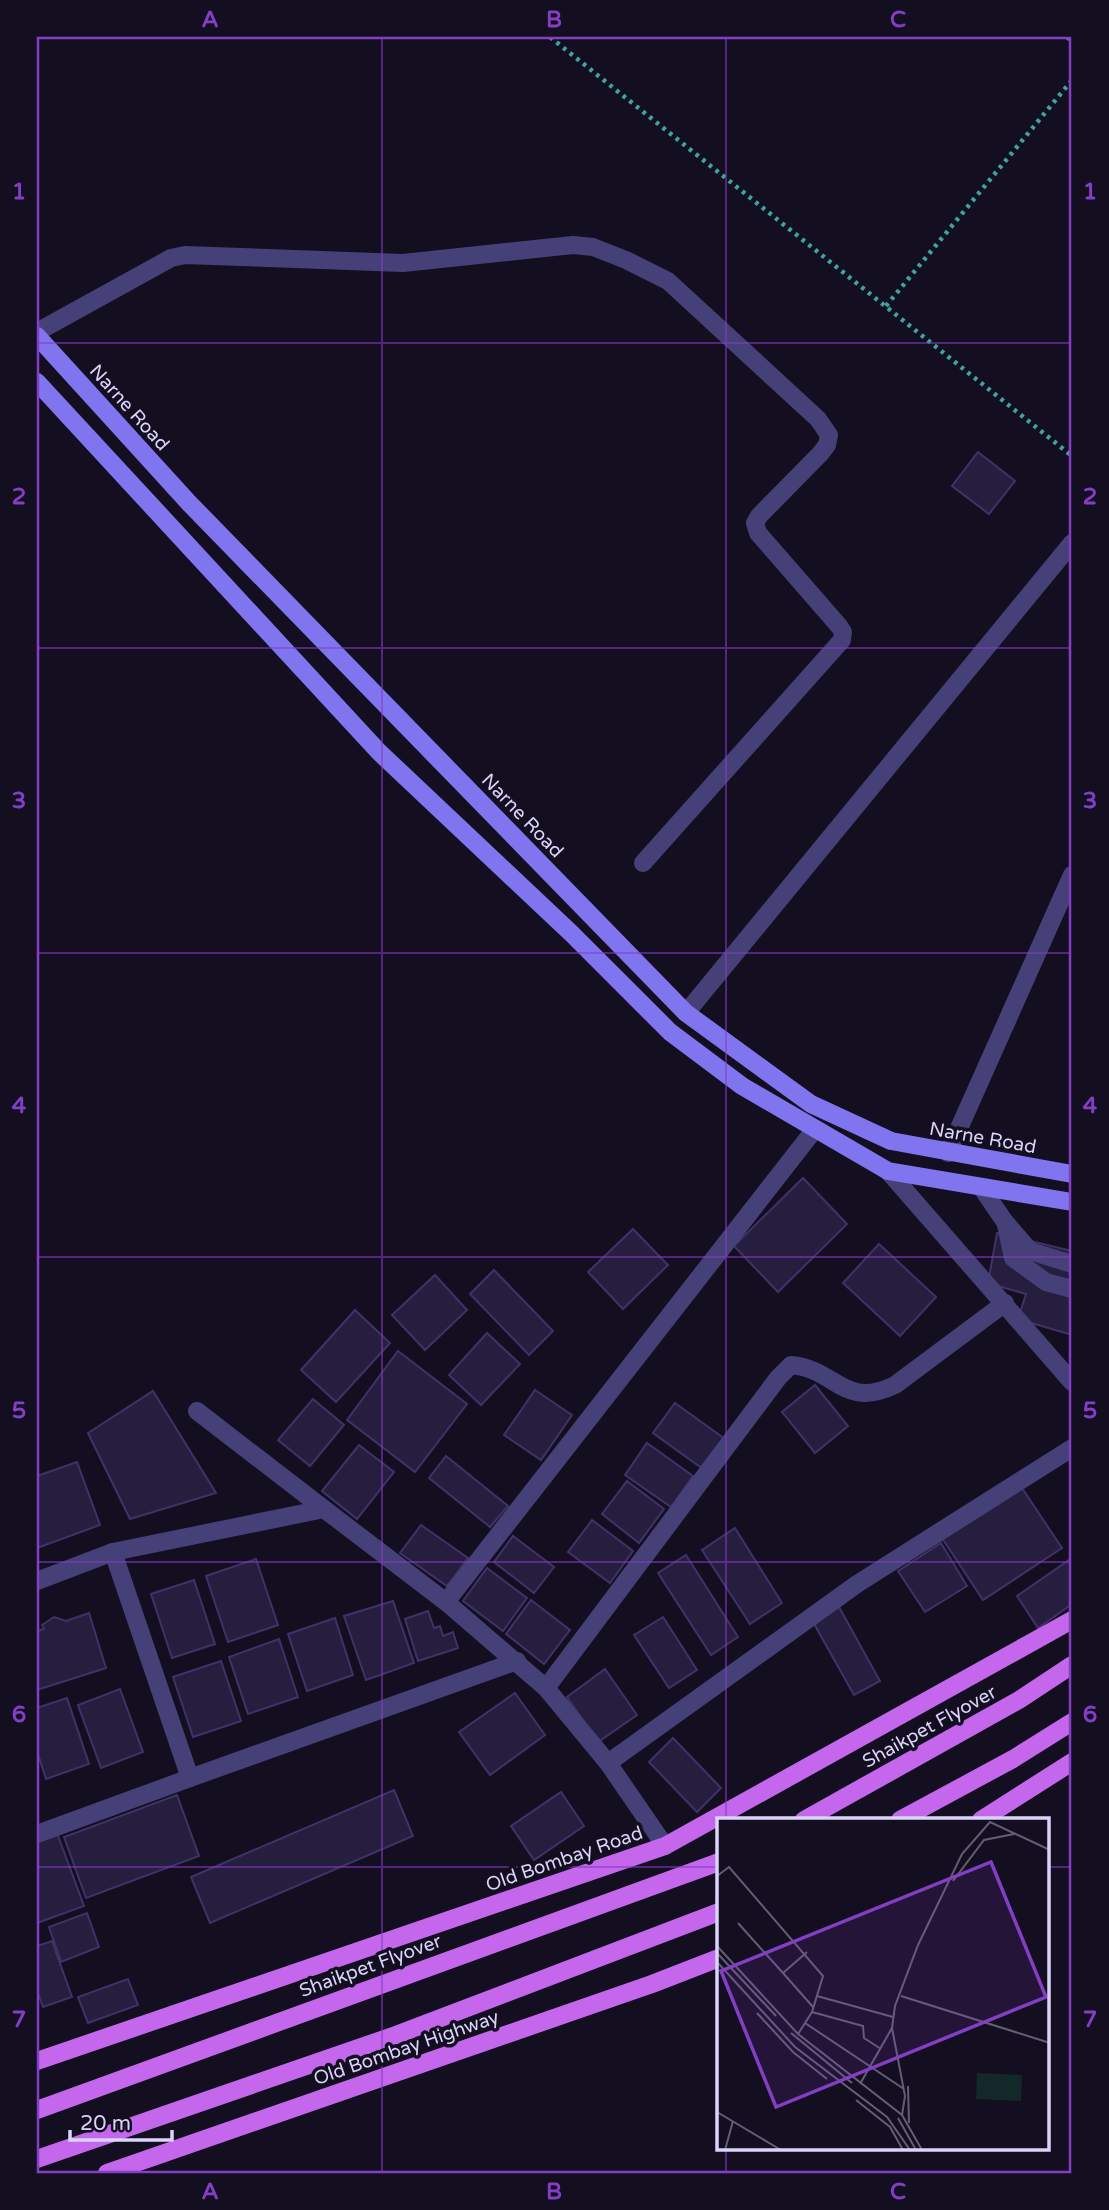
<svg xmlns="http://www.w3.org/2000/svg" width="1109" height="2210" font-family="'Varela Round',sans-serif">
  <rect width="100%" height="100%" fill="#130f20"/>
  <g fill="#261e3e" stroke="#403268" stroke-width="2">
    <polygon points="978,452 1015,481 989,514 952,486"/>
    <polygon points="803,1178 847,1224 778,1292 734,1246"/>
    <polygon points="633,1229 668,1265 623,1309 588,1272"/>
    <polygon points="997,1233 1072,1251 1072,1335 1018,1319 1026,1294 988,1283"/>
    <polygon points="879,1244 936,1297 900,1336 843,1283"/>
    <polygon points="494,1270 553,1331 529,1355 470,1294"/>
    <polygon points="435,1275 467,1310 425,1350 392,1315"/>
    <polygon points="355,1310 390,1343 336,1402 301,1370"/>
    <polygon points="487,1333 520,1364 481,1405 449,1375"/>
    <polygon points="398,1351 467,1404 415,1472 347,1420"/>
    <polygon points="815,1385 848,1426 815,1453 782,1412"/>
    <polygon points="535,1390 572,1415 541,1460 504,1435"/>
    <polygon points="153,1391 216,1493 130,1519 88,1433"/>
    <polygon points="313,1399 344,1425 310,1466 278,1440"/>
    <polygon points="675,1403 725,1439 703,1469 653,1433"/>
    <polygon points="647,1443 693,1476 671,1507 625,1475"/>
    <polygon points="359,1445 394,1472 357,1519 322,1491"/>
    <polygon points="446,1456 508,1506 490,1527 429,1478"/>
    <polygon points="77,1462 100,1525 37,1548 37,1476"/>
    <polygon points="627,1481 664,1509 639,1543 602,1514"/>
    <polygon points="1020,1485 1062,1548 983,1600 942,1538"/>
    <polygon points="592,1520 633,1551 610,1583 568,1552"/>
    <polygon points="421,1525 468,1558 447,1586 400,1553"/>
    <polygon points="735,1528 782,1603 750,1624 702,1550"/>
    <polygon points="513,1536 554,1567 534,1593 494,1562"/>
    <polygon points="941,1543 967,1586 925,1612 898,1571"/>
    <polygon points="686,1555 738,1637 711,1655 658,1573"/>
    <polygon points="256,1559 278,1625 228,1642 206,1576"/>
    <polygon points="1069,1560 1072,1565 1072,1604 1038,1628 1017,1596"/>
    <polygon points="487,1568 527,1598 503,1631 463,1601"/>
    <polygon points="194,1580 215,1644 172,1658 151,1594"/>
    <polygon points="531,1600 570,1630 544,1664 506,1634"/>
    <polygon points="393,1601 414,1663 366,1680 344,1616"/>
    <polygon points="839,1607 880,1681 854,1695 813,1622"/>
    <polygon points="428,1611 434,1628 440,1626 443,1636 453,1632 458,1648 418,1661 405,1619"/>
    <polygon points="89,1613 106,1668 37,1690 37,1631 44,1629 42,1625 54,1617 66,1621"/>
    <polygon points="663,1617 697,1670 669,1688 634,1635"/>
    <polygon points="335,1618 353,1675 307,1691 288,1634"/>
    <polygon points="279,1639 298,1697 248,1714 229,1657"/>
    <polygon points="221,1661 241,1721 193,1737 173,1677"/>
    <polygon points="605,1669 637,1715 598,1742 567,1697"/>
    <polygon points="120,1689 143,1752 101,1768 78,1705"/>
    <polygon points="515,1693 545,1735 490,1775 459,1732"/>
    <polygon points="67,1698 89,1764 46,1779 37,1751 37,1708"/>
    <polygon points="673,1738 721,1788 697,1812 649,1762"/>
    <polygon points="394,1790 413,1836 210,1923 191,1877"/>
    <polygon points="561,1792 584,1826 534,1860 511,1826"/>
    <polygon points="177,1795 199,1856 86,1898 64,1837"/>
    <polygon points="57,1833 84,1906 37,1923 37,1841"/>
    <polygon points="87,1913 99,1947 61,1962 49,1927"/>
    <polygon points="52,1941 72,1997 43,2007 37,1990 37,1946"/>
    <polygon points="128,1979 138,2005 88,2023 78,1997"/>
  </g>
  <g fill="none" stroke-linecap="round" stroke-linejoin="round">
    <g stroke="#3ca4a5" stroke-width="4.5" stroke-dasharray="3.5 5" stroke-linecap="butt">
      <polyline points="550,37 1072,456"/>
      <polyline points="1067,37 1072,41"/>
      <polyline points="886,306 1072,80"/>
    </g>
    <g stroke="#464079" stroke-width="18">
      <polyline points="37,332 171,258 185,255 403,263 573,245 593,247 626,260 668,281 818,419 829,435 827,445 820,454 759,516 755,523 758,533 839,626 843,632 842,640 643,863"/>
      <polyline points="948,1153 1072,875"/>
      <polyline points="981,1187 1005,1222 1030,1251 1072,1264"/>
      <polyline points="1006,1225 1013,1258 1046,1282 1072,1289"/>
    </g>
    <g stroke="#464079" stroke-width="18">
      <polyline points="686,1013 1072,543"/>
      <polyline points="888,1171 1072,1382"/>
      <polyline points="197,1411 324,1509"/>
      <polyline points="113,1552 190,1778 517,1661"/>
      <polyline points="37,1581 113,1552 324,1509 446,1602 546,1688 608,1763 665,1846"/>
      <polyline points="446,1602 815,1129"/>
      <path d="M546,1688l232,-310 13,-13c46,4 52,45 104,20l110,-82"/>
      <polyline points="608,1763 857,1584 1072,1448"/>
      <polyline points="37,1834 190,1778"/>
    </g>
    <g stroke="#8075ef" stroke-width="18">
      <polyline points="37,336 189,503 686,1013 811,1104 891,1141 1072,1174"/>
      <polyline points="37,382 379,752 572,934 670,1032 742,1086 888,1171 1072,1202"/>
    </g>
    <g stroke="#c467ed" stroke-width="18">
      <polyline points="804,1820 1019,1700 1072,1665"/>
      <polyline points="900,1820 1013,1759 1072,1722"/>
      <polyline points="981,1820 1072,1762"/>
      <polyline points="37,2061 665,1846 1072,1620"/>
      <polyline points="37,2110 719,1862"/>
      <polyline points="37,2159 396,2035 719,1912"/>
      <polyline points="107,2173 652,1984 719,1958"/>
    </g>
  </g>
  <path fill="none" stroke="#843dc5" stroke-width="2" stroke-opacity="0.55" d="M382,37v2136M726,37v1783M37,343h1035M37,648h1035M37,953h1035M37,1257h1035M37,1562h1035M37,1867h682M1048,1867h24M726,2149v24"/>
  <g text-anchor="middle" stroke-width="7" stroke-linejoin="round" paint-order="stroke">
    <g font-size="19" fill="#dad3fa" stroke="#130f20">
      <text transform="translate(130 407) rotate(48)" y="7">Narne Road</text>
      <text transform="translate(523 815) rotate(46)" y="7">Narne Road</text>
      <text transform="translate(983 1137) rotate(10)" y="7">Narne Road</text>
      <text transform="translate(929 1726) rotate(-29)" y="7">Shaikpet Flyover</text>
      <text transform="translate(564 1858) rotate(-19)" y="7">Old Bombay Road</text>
      <text transform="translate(370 1965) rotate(-20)" y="7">Shaikpet Flyover</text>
      <text transform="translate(406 2047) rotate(-19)" y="7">Old Bombay Highway</text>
    </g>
  </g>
  <g transform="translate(717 1818)">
    <rect width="332" height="332" fill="#130f20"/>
    <path d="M260,255l45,2 -1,26 -45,-2z" fill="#132829"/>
    <path fill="none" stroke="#635d77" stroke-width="2" d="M0,58l12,-9 94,109 -11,36 -14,22M236,63l31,-41 30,-6M21,105l45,50M0,128l81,88 104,81 20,35M90,134l-24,21 30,34M0,135l59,63M0,144l78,85 92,70 23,33M100,178l76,21M184,178l149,47M95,194l51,14 1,12 17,11M40,195l36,39 34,27M88,205l99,66M74,215l61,50M143,266l32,-56M191,268l1,37M139,282l34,27 13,23M0,294l64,38M185,297l3,-19 -13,-68 3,-22 23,-61 44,-91 28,-32 60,28M181,300l18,32M8,332l8,-29"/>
    <path fill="#843dc5" fill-opacity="0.15" stroke="#843dc5" stroke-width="3.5" d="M274,44l55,135 -270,110 -55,-136z"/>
    <rect width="332" height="332" fill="none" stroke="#dad3fa" stroke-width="3.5"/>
  </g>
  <rect width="1109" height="2210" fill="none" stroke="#130f20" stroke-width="77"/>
  <path d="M70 2130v10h102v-10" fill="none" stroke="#dad3fa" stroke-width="3.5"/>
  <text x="80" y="2130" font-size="21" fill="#dad3fa" stroke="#130f20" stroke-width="5" paint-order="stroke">20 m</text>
  <rect x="38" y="38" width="1032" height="2134" fill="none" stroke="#843dc5" stroke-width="2.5"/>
  <g font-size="23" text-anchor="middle" font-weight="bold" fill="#843dc5">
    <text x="210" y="27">A</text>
    <text x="554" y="27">B</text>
    <text x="898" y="27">C</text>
    <text x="19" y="199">1</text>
    <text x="1090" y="199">1</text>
    <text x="19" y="504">2</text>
    <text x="1090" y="504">2</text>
    <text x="19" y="808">3</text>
    <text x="1090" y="808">3</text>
    <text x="19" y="1113">4</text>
    <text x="1090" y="1113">4</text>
    <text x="19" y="1418">5</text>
    <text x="1090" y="1418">5</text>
    <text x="19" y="1722">6</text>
    <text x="1090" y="1722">6</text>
    <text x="19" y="2027">7</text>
    <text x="1090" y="2027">7</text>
    <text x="210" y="2199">A</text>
    <text x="554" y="2199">B</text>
    <text x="898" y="2199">C</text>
  </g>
</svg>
